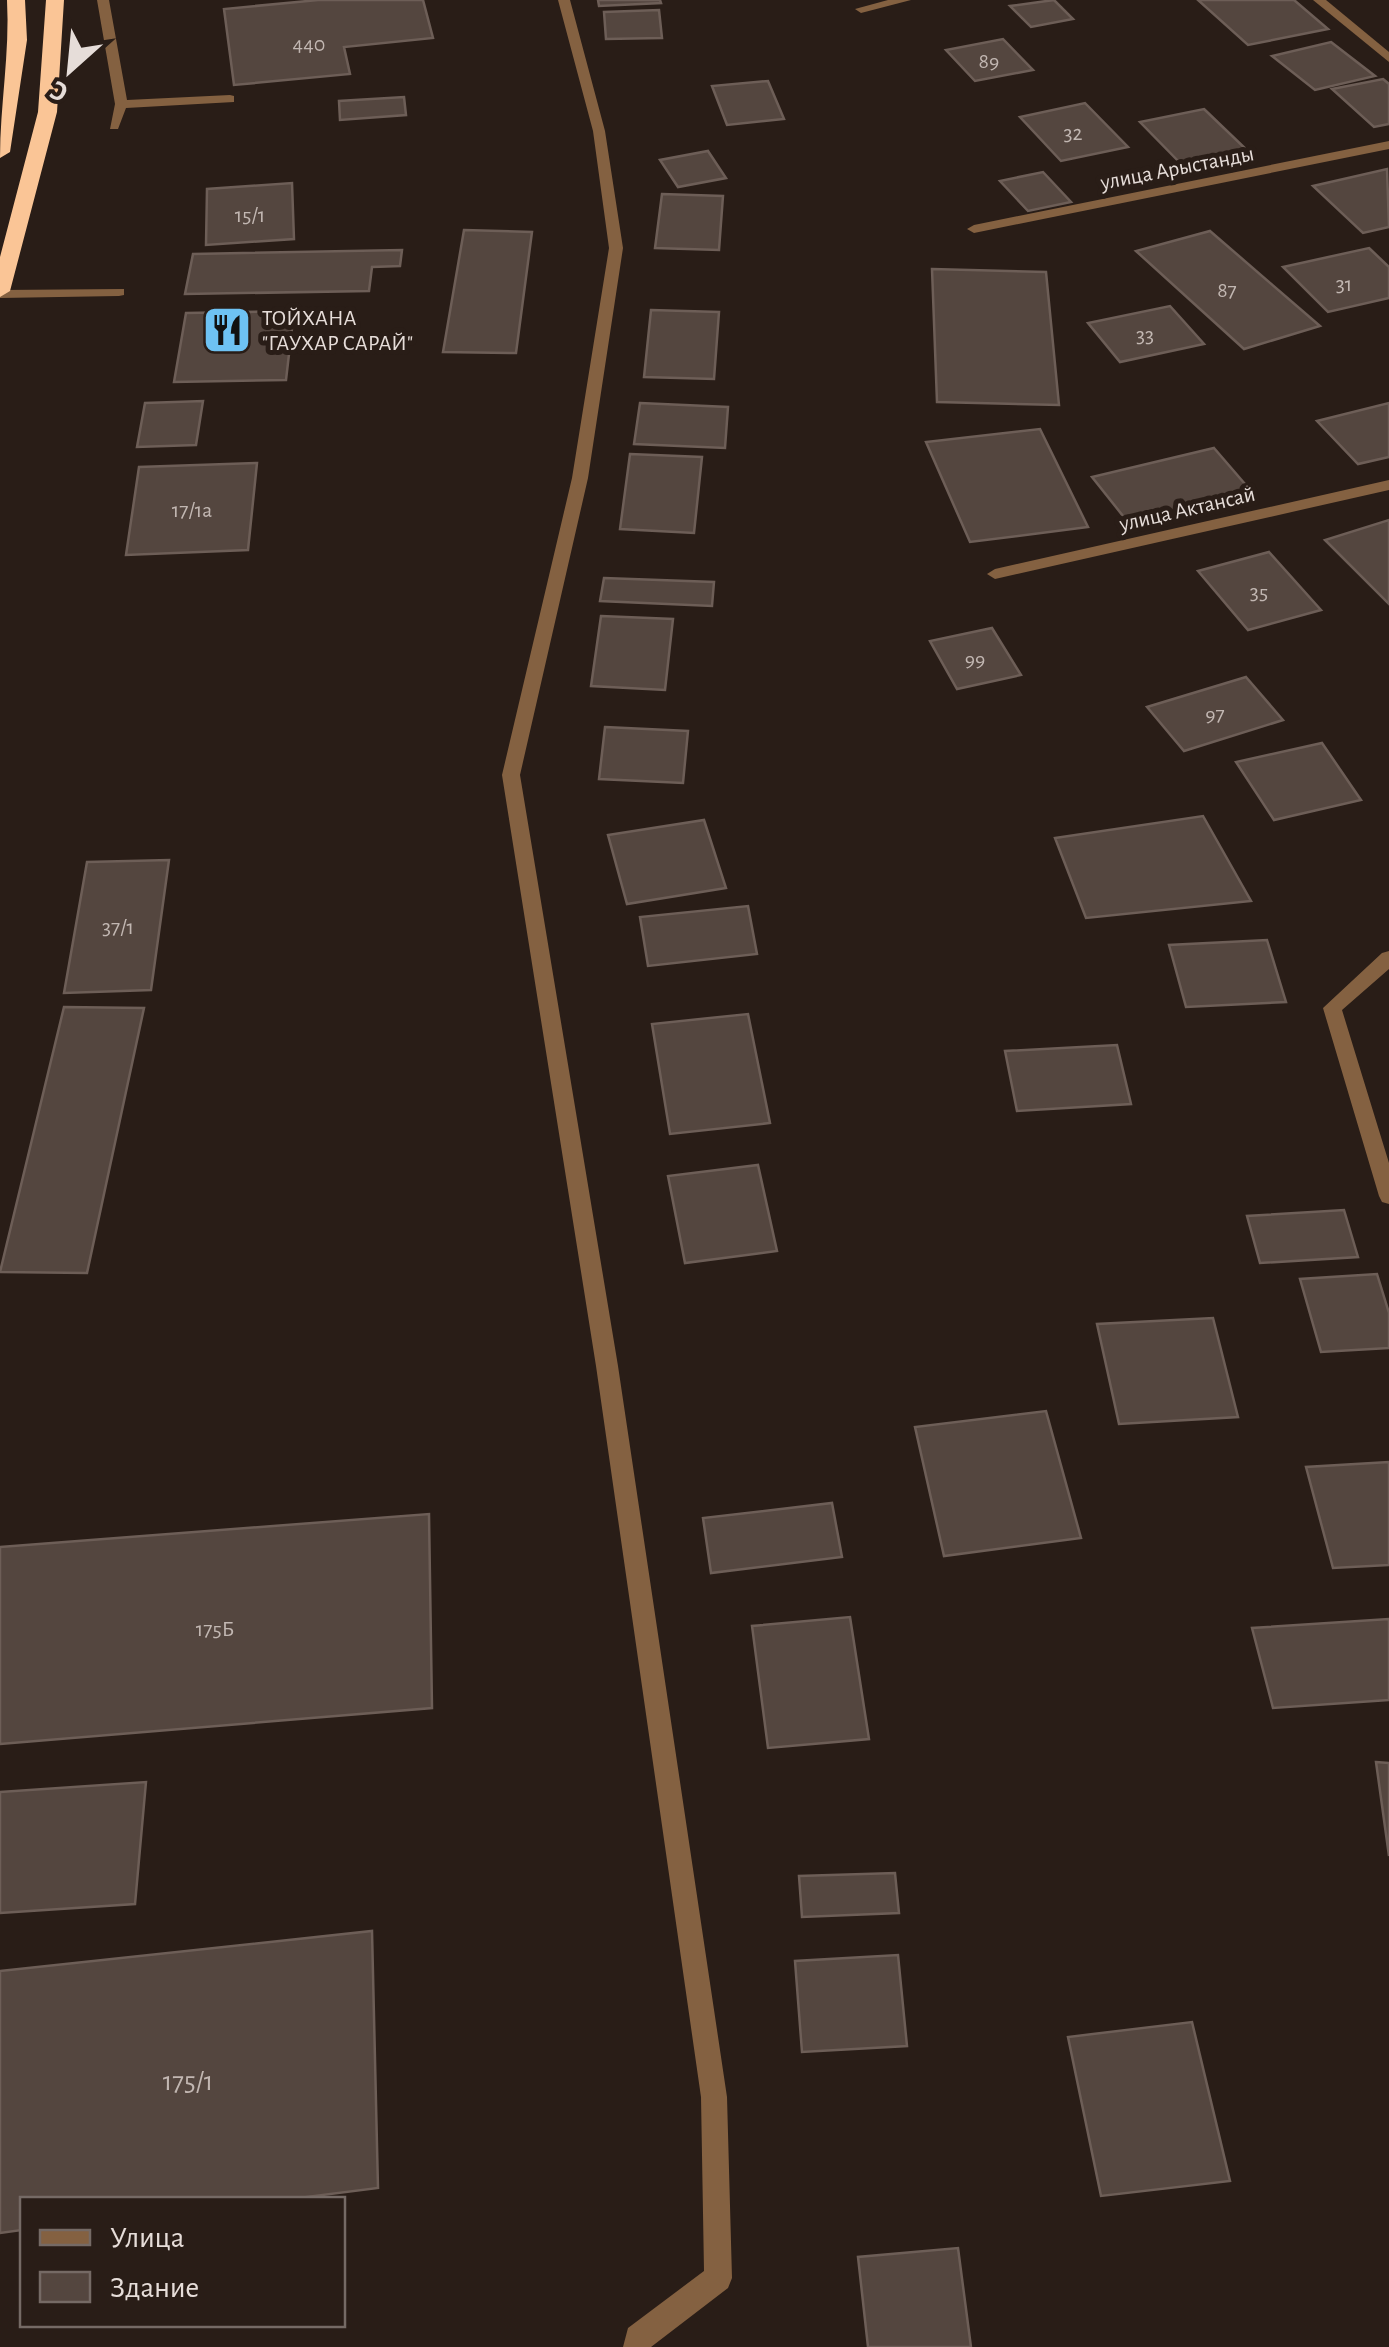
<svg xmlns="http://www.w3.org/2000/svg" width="1389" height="2347" font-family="'Alegreya Sans',sans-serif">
  <rect width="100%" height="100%" fill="#291d17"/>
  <g fill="#54463f" stroke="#6d5e57" stroke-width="2.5">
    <polygon points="318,0 423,0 433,38 344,47 350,74 234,85 224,9"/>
    <polygon points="598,0 660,0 661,3 599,6"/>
    <polygon points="1054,0 1073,19 1031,27 1010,6"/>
    <polygon points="1198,0 1294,0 1328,29 1248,45"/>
    <polygon points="659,10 662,38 606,39 604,12"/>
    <polygon points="1003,39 1033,70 975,81 946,50"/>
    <polygon points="1331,42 1375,76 1315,90 1272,56"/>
    <polygon points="1383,79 1389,84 1389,124 1374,127 1332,89"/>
    <polygon points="768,81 784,119 727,125 712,86"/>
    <polygon points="404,97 406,115 340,120 339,101"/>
    <polygon points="1085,103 1128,147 1061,161 1020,117"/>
    <polygon points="1204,109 1250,153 1184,167 1140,122"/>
    <polygon points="708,151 726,178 678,187 660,160"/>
    <polygon points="1387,169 1389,227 1363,233 1313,186"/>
    <polygon points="1043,172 1071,202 1028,211 1000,181"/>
    <polygon points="292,183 294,239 206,245 207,189"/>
    <polygon points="662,194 723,196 719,250 655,248"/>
    <polygon points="464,230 532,232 516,353 443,352"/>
    <polygon points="1210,231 1320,326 1244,349 1136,251"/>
    <polygon points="1369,248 1389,267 1389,298 1328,312 1283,267"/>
    <polygon points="402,250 400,266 372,267 369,291 185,294 193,254"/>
    <polygon points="932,269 1046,272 1059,405 937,402"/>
    <polygon points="1170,306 1204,344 1120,362 1088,323"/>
    <polygon points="651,310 719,312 714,379 644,377"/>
    <polygon points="294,311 286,380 174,382 186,313"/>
    <polygon points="203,401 196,445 137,447 145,403"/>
    <polygon points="640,403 728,407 725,448 634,444"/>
    <polygon points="1389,403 1389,457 1358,464 1317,421"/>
    <polygon points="1040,429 1088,527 970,542 926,442"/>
    <polygon points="1214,448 1251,491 1127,521 1092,477"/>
    <polygon points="630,454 702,457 694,533 620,529"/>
    <polygon points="257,463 248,550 126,555 139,467"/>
    <polygon points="1389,520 1389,604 1325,540"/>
    <polygon points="1269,552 1321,610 1248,630 1198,571"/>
    <polygon points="604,578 714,582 712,606 600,601"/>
    <polygon points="601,616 673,619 665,690 591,686"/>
    <polygon points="992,628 1021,675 957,689 930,641"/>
    <polygon points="1246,677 1283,720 1184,751 1147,707"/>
    <polygon points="605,727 688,731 683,783 599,779"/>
    <polygon points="1322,743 1361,800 1274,820 1236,762"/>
    <polygon points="1203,816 1251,901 1086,918 1055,838"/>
    <polygon points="704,820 726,888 627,904 608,835"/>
    <polygon points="169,860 151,990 64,993 87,862"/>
    <polygon points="748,906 757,954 648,966 640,917"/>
    <polygon points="1267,940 1286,1002 1186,1007 1169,945"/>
    <polygon points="64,1007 144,1008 87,1273 0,1272"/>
    <polygon points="748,1014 770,1123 670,1134 652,1024"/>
    <polygon points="1117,1045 1131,1104 1017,1111 1005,1051"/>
    <polygon points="758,1165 777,1251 685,1263 668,1176"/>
    <polygon points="1344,1210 1358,1257 1260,1263 1247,1216"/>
    <polygon points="1377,1274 1389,1313 1389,1348 1321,1352 1300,1279"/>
    <polygon points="1213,1318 1238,1417 1119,1424 1097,1324"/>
    <polygon points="1046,1411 1081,1538 944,1556 915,1427"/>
    <polygon points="1389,1462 1389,1565 1333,1568 1306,1467"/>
    <polygon points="832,1503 842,1557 711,1573 703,1518"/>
    <polygon points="429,1514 432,1708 0,1744 0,1547"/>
    <polygon points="850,1617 869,1739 768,1748 752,1626"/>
    <polygon points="1389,1619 1389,1700 1273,1708 1252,1628"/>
    <polygon points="1376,1762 1389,1763 1389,1856"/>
    <polygon points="146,1782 135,1904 0,1913 0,1792"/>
    <polygon points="895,1873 899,1913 802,1917 799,1876"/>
    <polygon points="372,1931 378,2188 283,2200 22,2200 22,2230 0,2233 0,1971"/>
    <polygon points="898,1955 907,2046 802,2052 795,1961"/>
    <polygon points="1192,2022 1230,2181 1101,2196 1068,2037"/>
    <polygon points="958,2248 971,2347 868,2347 858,2257"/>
  </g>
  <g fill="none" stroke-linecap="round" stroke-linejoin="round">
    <g fill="#846141" fill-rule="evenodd">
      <polygon points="97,0 109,0 127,100 230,95 234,96 234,102 126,108 118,129 110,129 115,104"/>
      <polygon points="558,0 570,0 605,131 623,248 588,478 520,775 618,1366 727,2097 732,2278 728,2288 651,2347 623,2347 628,2328 704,2271 701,2097 596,1366 502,775 572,478 609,248 593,131"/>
      <polygon points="888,0 911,0 861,13 855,9"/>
      <polygon points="124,289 124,295 119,296 0,298 0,290"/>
    </g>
    <g fill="#846141" fill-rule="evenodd">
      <polygon points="1313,0 1326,0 1389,52 1389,62"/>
      <polygon points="1389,141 1389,149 974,233 967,229 974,225"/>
      <polygon points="1389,480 1389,490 995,579 987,574 995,569"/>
      <polygon points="1389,951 1389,969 1342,1010 1389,1163 1389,1204 1382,1202 1379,1196 1323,1008 1382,953"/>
    </g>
    <g fill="#fac596" fill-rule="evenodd">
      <path d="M7,0h18l2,40 -17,112 -10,6c0,-53 10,-105 7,-158z"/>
      <polygon points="46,0 64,0 57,112 10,291 0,297 0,257 38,112"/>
    </g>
  </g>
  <defs>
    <g id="restaurant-square" transform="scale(2.5)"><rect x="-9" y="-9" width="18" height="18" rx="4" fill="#6ec2f3" stroke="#291d17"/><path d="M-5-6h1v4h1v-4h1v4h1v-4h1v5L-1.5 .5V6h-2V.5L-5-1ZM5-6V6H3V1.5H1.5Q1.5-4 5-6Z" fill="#111"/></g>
  </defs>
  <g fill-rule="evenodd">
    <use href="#restaurant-square" x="227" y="330"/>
  </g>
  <g text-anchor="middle" stroke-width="10" stroke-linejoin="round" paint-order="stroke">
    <g font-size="22" fill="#c2b7b2">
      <text x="309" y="51">440</text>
      <text x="989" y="68">89</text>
      <text x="1073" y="140">32</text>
      <text x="250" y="222">15/1</text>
      <text x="1344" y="291">31</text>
      <text x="1227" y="297">87</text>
      <text x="1145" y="342">33</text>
      <text x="192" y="517">17/1а</text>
      <text x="1259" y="599">35</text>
      <text x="975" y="666">99</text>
      <text x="1215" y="721">97</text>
      <text x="118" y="934">37/1</text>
      <text x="215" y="1636">175Б</text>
    </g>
    <g font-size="22" fill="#e6ddd9" stroke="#291d17">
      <text transform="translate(1177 167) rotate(-11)" y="8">улица Арыстанды</text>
      <text transform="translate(1187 508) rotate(-13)" y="8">улица Актансай</text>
    </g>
    <g font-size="22" fill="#e6ddd9" stroke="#291d17" text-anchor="start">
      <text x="262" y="325">ТОЙХАНА<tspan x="262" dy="25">"ГАУХАР САРАЙ"</tspan></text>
    </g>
    <g font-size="28" fill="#c2b7b2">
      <text x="188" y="2090">175/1</text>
    </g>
  </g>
  <rect x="20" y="2197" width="325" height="130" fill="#291d17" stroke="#756a65" stroke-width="2.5"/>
  <rect x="40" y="2230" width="50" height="15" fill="#846141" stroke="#756a65" stroke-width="2.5"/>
  <text x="110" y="2247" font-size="30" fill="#e6ddd9">Улица</text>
  <rect x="40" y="2272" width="50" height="30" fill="#54463f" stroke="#756a65" stroke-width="2.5"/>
  <text x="110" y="2297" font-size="30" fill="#e6ddd9">Здание</text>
  <g transform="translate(70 70) rotate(207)" stroke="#291d17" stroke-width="8" paint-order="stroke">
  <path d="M0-8L18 38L0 25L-18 38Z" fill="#e6ddd9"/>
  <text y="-15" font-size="28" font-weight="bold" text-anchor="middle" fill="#e6ddd9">С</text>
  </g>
</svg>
